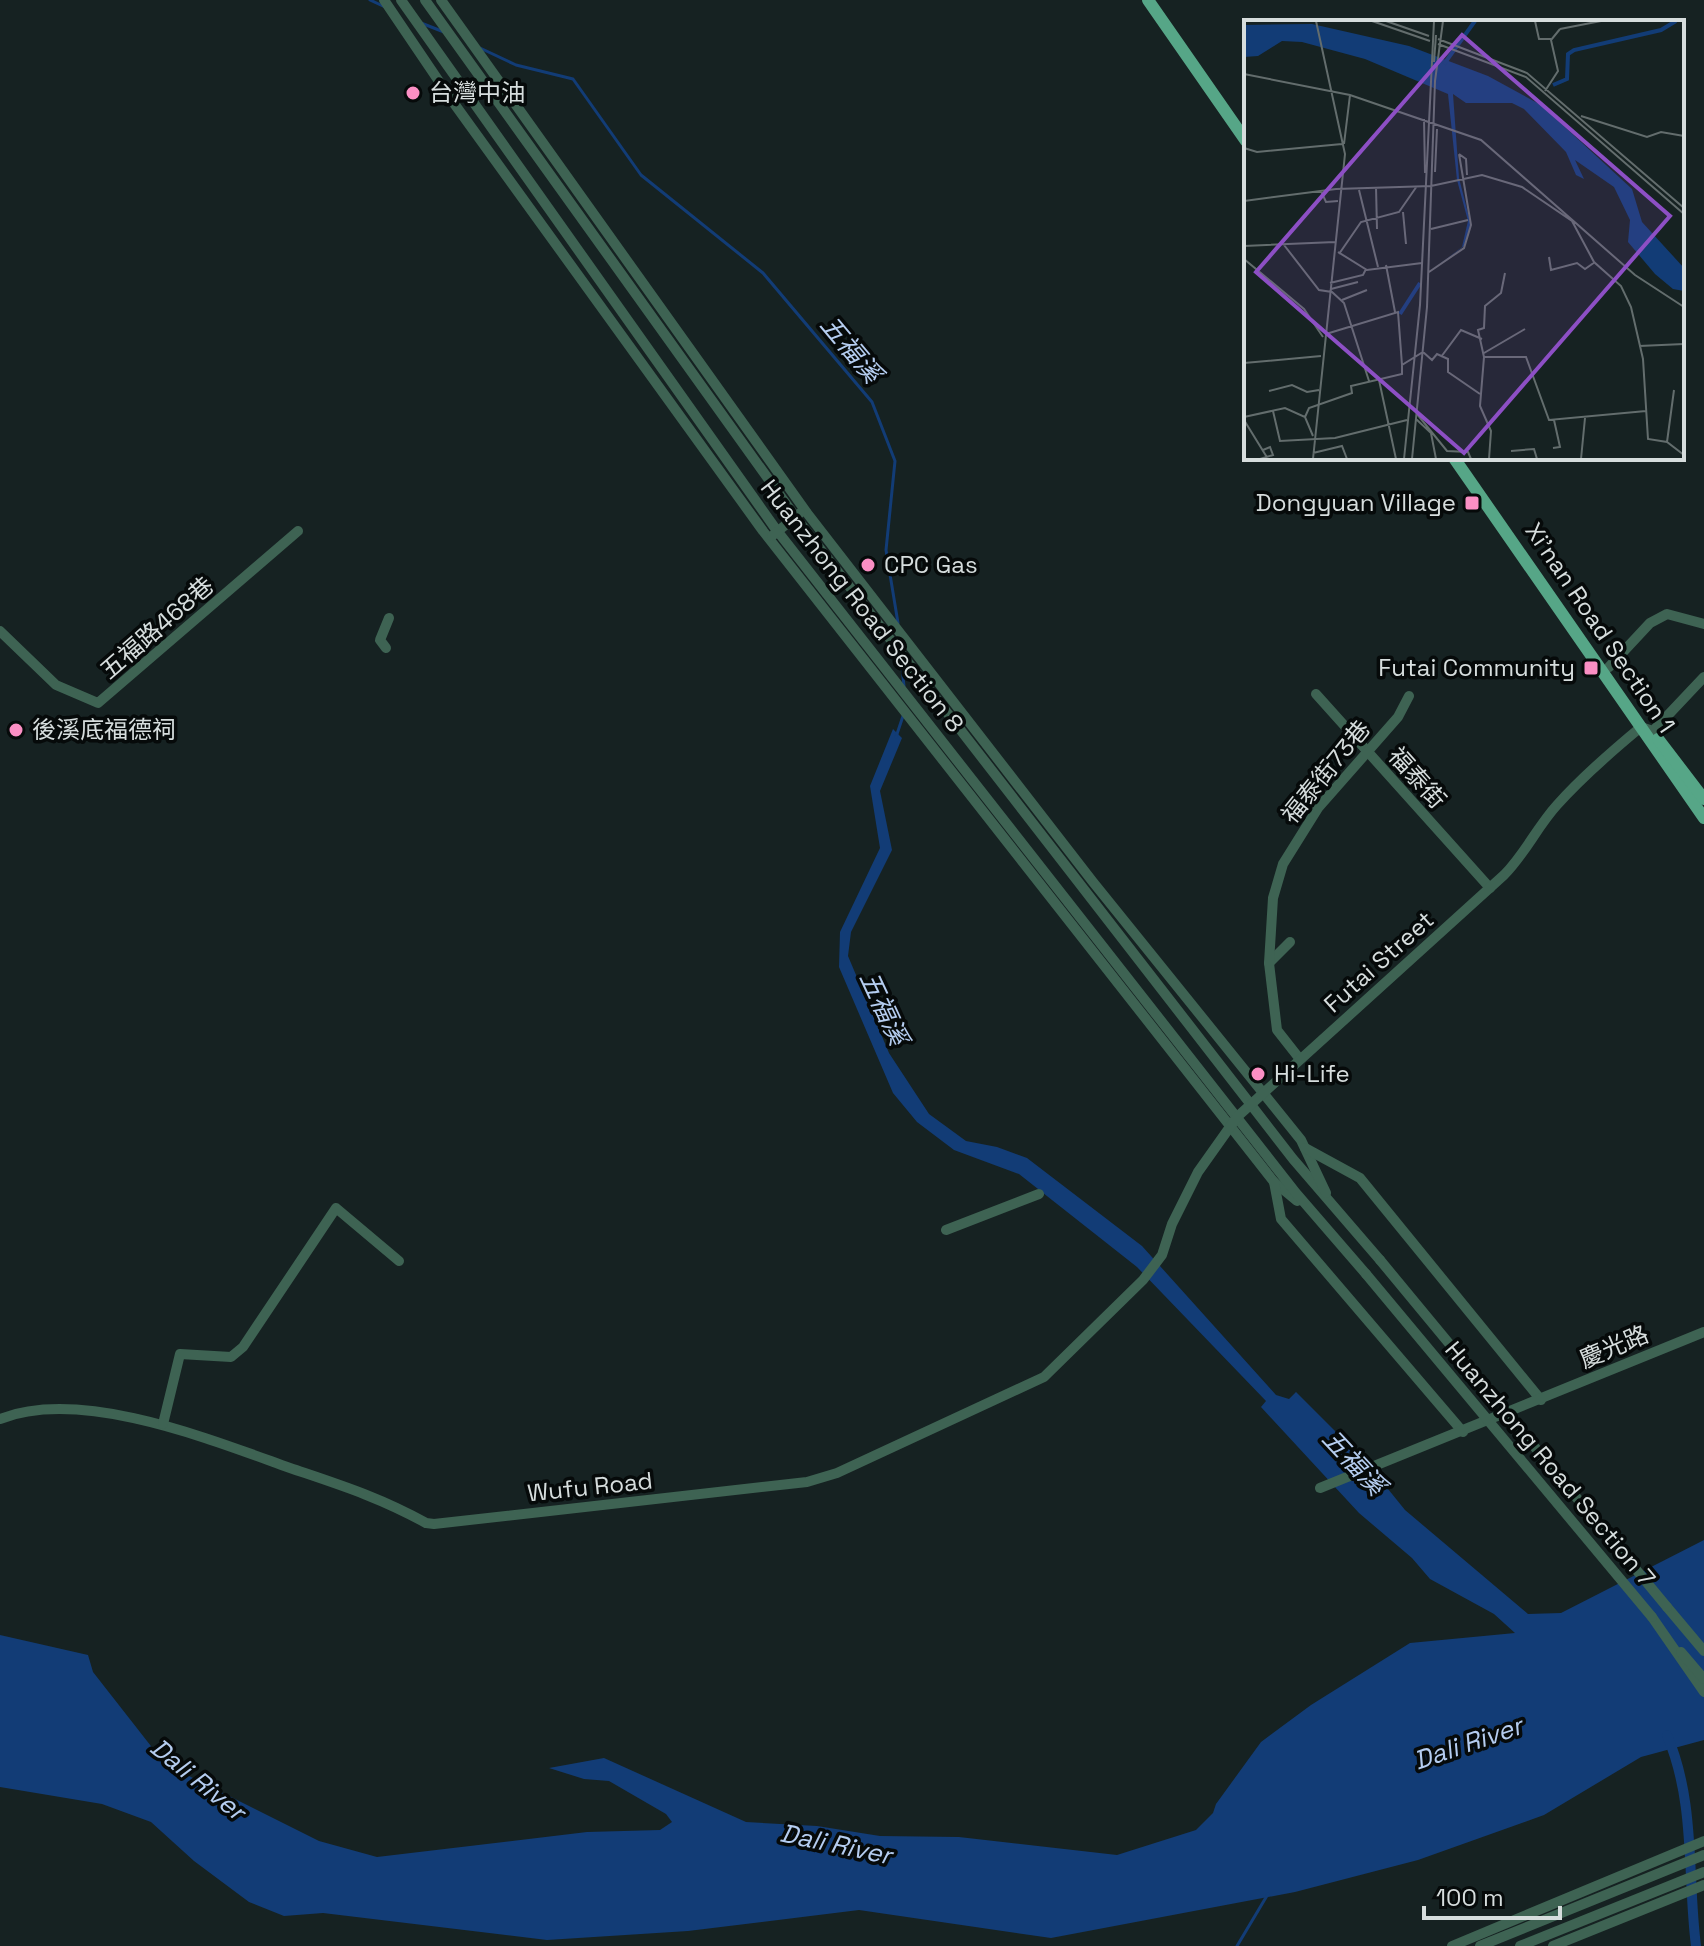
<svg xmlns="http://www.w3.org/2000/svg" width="1704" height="1946" font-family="'Space Grotesk','Noto Sans TC',sans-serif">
  <rect width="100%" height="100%" fill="#162222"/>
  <polygon fill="#123c76" points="893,729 902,738 880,791 892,850 851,932 848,956 889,1053 929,1114 966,1141 997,1147 1027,1158 1142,1246 1276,1395 1289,1399 1296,1392 1367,1463 1405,1510 1528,1614 1561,1613 1704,1540 1704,1740 1641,1757 1544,1815 1418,1860 1295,1892 1051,1938 859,1910 688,1931 547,1940 323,1913 284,1916 249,1902 194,1861 151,1822 102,1804 0,1787 0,1635 88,1655 93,1672 165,1764 319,1841 377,1857 587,1832 660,1830 672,1822 666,1814 609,1781 584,1779 549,1768 604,1758 746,1822 817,1826 880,1836 959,1837 1117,1855 1196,1830 1213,1813 1216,1804 1261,1742 1311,1705 1410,1643 1515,1633 1494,1614 1430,1579 1412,1558 1359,1513 1261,1407 1266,1401 1137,1267 1019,1174 954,1150 917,1122 893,1093 839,967 840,932 880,848 870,786"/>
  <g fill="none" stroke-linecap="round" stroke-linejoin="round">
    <g stroke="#123c76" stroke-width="3">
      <polyline points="370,0 385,7"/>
      <polyline points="421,23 444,32"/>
      <polyline points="480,48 516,65 573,79 641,175 763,273 872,402 895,461 886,550 898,623"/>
      <polyline points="901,658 904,686"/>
      <polyline points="896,737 904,713"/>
      <polyline points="1237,1946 1268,1894"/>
    </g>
    <path stroke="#123c76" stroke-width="10" d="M1667,1735c29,68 20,140 29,211"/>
    <g stroke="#3e6353" stroke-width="10">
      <polyline points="384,0 453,102 763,531 1274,1182 1297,1201"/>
      <polyline points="401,0 775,528 1296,1193 1366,1274"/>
      <polyline points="425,0 797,519 1293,1159 1380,1260"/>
      <polyline points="441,0 807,513 1093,882 1301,1140 1326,1193"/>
      <polyline points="772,536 800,513"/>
      <polyline points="0,631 56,685 98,703 298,531"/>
      <polyline points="386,648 380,640 389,618"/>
      <polyline points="1609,667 1650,623 1667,614 1704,624"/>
      <polyline points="1316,694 1490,888"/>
      <polyline points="1269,963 1290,942"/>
      <polyline points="1299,1058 1277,1030 1269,963 1273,898 1283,864 1318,808 1398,717 1409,696"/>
      <polyline points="1305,1148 1360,1178 1541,1400"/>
      <polyline points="1274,1182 1281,1219 1463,1432"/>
      <polyline points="946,1230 1039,1194"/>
      <path d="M0,1419c81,-32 212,21 290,49 50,17 89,29 136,55l8,1 373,-42 30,-9 207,-96 99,-97 19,-25 10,-31 26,-52 39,-55 267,-242c21,-21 33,-48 53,-70 25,-28 55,-54 84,-78l12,4 51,-54"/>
      <polyline points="163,1424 180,1354 231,1357 243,1347 336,1208 399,1261"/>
      <polyline points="1320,1488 1704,1332"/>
      <polyline points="1667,1607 1704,1651"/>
      <polyline points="1652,1617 1704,1692"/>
      <polyline points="1681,1652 1704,1679"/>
      <polyline points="1452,1946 1704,1841"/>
      <polyline points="1480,1946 1704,1855"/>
      <polyline points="1520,1946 1704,1872"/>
      <polyline points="1553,1946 1704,1885"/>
    </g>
    <g stroke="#56a687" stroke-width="12">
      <polyline points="1148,0 1246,141"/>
      <polyline points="1454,458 1704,818"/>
      <polyline points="1658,739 1704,799"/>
    </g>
    <g stroke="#3e6353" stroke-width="10">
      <polyline points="1380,1260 1667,1607"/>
      <polyline points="1366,1274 1652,1617"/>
    </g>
  </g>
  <g fill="#fb8fc4" stroke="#060a0a" stroke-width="3">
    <circle cx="413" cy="93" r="8"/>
    <rect x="1464" y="495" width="16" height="16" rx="4"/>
    <circle cx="868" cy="565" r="8"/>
    <rect x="1583" y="660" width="16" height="16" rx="4"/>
    <circle cx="16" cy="730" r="8"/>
    <circle cx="1258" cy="1074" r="8"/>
  </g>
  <g text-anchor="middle" stroke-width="7" stroke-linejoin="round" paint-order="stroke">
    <g font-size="24" fill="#d6dddd" stroke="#060a0a" text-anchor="start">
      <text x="429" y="101">台灣中油</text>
      <text x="1456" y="511" text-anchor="end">Dongyuan Village</text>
      <text x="884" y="573">CPC Gas</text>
      <text x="1575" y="676" text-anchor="end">Futai Community</text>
      <text x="32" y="738">後溪底福德祠</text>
      <text x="1274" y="1082">Hi-Life</text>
    </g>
    <g font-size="24" fill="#d6dddd" stroke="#060a0a">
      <text transform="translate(862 606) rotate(52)" y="8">Huanzhong Road Section 8</text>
      <text transform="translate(157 628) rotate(-41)" y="8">五福路468巷</text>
      <text transform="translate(1600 628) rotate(56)" y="8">Xi'nan Road Section 1</text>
      <text transform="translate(1326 772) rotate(-51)" y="8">福泰街73巷</text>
      <text transform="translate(1417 778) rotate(48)" y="8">福泰街</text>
      <text transform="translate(1379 962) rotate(-42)" y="8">Futai Street</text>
      <text transform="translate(1614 1347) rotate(-23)" y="8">慶光路</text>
      <text transform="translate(1550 1464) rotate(50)" y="8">Huanzhong Road Section 7</text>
      <text transform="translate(590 1487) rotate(-6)" y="8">Wufu Road</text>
    </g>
    <g font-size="26" font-style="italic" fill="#b5cdf0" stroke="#060a0a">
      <text transform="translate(851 349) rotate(50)" y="9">五福溪</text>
      <text transform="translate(884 1008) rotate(65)" y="9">五福溪</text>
      <text transform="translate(1354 1462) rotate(47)" y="9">五福溪</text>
      <text transform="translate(1468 1743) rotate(-19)" y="9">Dali River</text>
      <text transform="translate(198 1779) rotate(39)" y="9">Dali River</text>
      <text transform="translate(836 1844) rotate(12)" y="9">Dali River</text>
    </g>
  </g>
  <g transform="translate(1244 20)">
    <rect width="440" height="440" fill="#162222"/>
    <path d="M68,4l97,22 79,30 53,29 91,84 10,33 42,46v23l-11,-2 -18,-15 -27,-32 2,-22 -16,-33 -39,-27 9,19 -8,-4 -10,-23 -42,-43 -12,-6h-46l-13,-9 6,84 12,47 -7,21 -32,24 30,-23 6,-26 -11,-41 -9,-86 -83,-35 -63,-17 -20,-1 -24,15 -14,1v-32z" fill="#123c76"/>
    <path fill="none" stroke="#123c76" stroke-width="4" d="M200,44l31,-43M309,65l14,-6 1,-25 6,-4 87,-20 15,-9M156,294l20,-31"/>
    <path fill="none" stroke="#636d6d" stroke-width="2" d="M128,1l58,20M142,1l43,15M291,1l4,18h12M316,9l41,-8M194,19l89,34 157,135M194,24l88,33 158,137M190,42l2,-27M0,54l106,21 131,45 154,135 49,32M301,71l13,-20 -7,-31 9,-11M337,96l66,21 14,-5 23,4M180,99l1,54M100,124l6,-49M0,128l13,4 85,-8M215,134l7,5 1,16M191,152l2,-43M132,167l1,42M115,170l19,77M77,171l5,11 12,-1M0,181l92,-12 95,-3 51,-11 40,12 50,34 22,41 27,24 10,21 12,52 5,80 19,3 17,13M159,192l3,32M187,209l37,-9M40,225l35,45 13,2 12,11 25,78M0,226l91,-4M94,232l29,18 55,-7M95,234l22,-32 38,-10 18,-26M305,237l2,13 26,-7 8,6 10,-7M0,239l60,50 19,28M142,245l9,47M185,252l35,-24 7,-23 -12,-71M86,263l33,-8 3,-6M87,269l27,-7M98,280l25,-10M82,314l72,-22 4,53M395,326l45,-2M240,333l41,-24M197,337l20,-27 21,9M240,337h42l23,63 97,-9M0,343l77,-7M135,360l17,79M25,371l23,-6 15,7 12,-2M29,391l7,30 55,-3 72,-18M173,394l30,37 21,1 3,7M0,397l41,-9 20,9 8,19M61,397l4,-9 43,-15 -1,-7 51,-12v-9l21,-13 9,8 5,-6 11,5v13l32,22M172,399l15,14 5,26M0,400l24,39M423,422l7,-52M309,428l7,-1 -6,-27M267,431l23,-2 3,10M69,433l29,-7 5,13M16,439l13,-4 -3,-8 -7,3M69,439l32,-305 -29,-133M160,439l16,-154 14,-284M168,439l15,-152 8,-226 8,-60M245,439l2,-28 -11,-25 4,-49 -6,-27 6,-2 1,-22 16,-13 4,-20M337,439l4,-41"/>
    <path fill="#8d4fc5" fill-opacity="0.15" stroke="#8d4fc5" stroke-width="4" d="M218,15l208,181 -206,237 -208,-181z"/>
    <rect width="440" height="440" fill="none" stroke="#d6dddd" stroke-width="4"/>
  </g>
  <path d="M1424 1906v12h136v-12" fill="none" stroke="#d6dddd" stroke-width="4"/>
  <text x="1436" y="1906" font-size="24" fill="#d6dddd" stroke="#060a0a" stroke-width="6" paint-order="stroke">100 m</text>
</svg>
